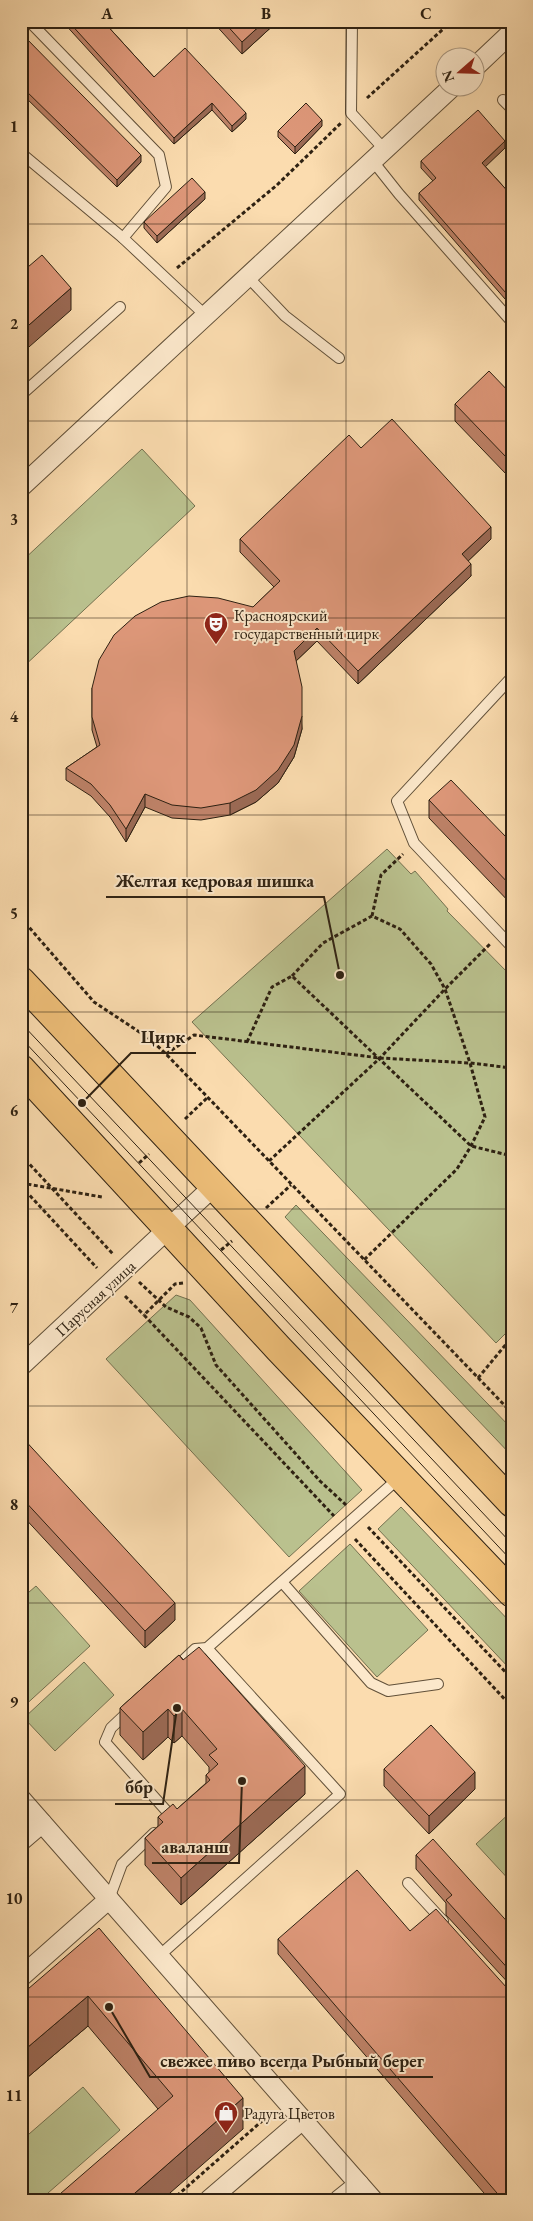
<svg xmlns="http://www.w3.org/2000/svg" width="533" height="2221" font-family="'EB Garamond',serif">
  <rect width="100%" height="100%" fill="#fbdcaf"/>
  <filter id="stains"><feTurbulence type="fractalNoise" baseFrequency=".004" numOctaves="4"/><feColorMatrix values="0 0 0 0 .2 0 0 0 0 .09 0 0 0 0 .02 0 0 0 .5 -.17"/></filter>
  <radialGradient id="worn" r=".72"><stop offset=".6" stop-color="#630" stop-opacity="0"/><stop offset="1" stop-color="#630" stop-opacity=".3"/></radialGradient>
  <g fill="#bac18e" stroke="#747150">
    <polygon points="142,449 195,506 21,669 21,562"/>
    <polygon points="387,849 411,874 415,871 448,909 447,911 512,977 512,1327 496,1343 192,1022"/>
    <polygon points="296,1205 512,1429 512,1456 285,1217"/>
    <polygon points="176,1295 190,1300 362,1490 289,1557 106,1359"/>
    <polygon points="401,1507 512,1624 512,1668 510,1669 378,1529"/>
    <polygon points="350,1544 428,1630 377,1677 299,1591"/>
    <polygon points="36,1586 90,1646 21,1709 21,1599"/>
    <polygon points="84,1662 114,1695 55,1751 24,1718"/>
    <polygon points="512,1811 512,1883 476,1844"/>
    <polygon points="83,2087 120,2130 40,2200 32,2200 21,2187 21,2141"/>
  </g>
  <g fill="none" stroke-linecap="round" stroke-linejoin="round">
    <g stroke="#615039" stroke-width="12">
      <g id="lane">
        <polyline points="29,21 159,155 166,187 123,238"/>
        <polyline points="352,21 351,113 384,149"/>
        <polyline points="503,100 512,109"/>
        <polyline points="21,153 123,238 205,315"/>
        <polyline points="372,160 399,194 512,322"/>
        <polyline points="247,276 285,316 339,358"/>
        <polyline points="21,395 120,307"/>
        <polyline points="512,677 397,801 414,843 512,947"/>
        <polyline points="282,1582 371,1683 388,1691 438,1684"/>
        <polyline points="174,1669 195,1649 207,1648 399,1478"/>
        <polyline points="130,1710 111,1728 105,1742 171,1816 168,1820"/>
        <polyline points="408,1883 443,1921"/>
        <polyline points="109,1899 122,1864 154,1833"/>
        <polyline points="159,1956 340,1794 207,1648"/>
      </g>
    </g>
    <g stroke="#615039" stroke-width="21">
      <g id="street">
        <polyline points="476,66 512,32"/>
        <polyline points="21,487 451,88"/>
        <polyline points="21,1366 214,1186"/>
        <polyline points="21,1799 373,2200"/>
        <polyline points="21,1841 42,1823"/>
        <polyline points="21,1977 109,1899"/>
        <polyline points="209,2200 302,2120"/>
        <polyline points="339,2200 359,2184"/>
      </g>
    </g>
    <g stroke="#2e2112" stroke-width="30">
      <g id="highway">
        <polyline points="21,981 512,1503"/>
        <polyline points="21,1069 279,1349 512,1593"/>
      </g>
    </g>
    <g stroke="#2e2112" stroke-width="3" stroke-dasharray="4 2.5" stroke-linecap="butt">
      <polyline points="367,98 452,21"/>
      <polyline points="177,268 277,185 341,123"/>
      <polyline points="372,916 381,875 403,854"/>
      <polyline points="21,918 94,1002 150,1039 166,1054 512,1413"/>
      <polyline points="292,976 323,943 372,916 400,929 431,964 445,989 470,1063 485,1117 471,1146 457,1169 364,1260"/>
      <polyline points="247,1042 272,987 292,976 471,1146 512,1156"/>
      <polyline points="166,1054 194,1035 380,1058 470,1063 512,1068"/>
      <polyline points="185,1119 207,1098"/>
      <polyline points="21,1155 113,1254"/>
      <polyline points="269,1161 380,1058 445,989 490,944"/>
      <polyline points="139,1163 149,1154"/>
      <polyline points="21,1183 102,1197"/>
      <polyline points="21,1186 97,1268"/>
      <polyline points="266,1208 291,1185"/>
      <polyline points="221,1250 232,1241"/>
      <polyline points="139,1282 166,1307 189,1317 201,1328 216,1365 320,1481 346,1505"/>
      <polyline points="183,1283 175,1284 144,1315 334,1516"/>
      <polyline points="125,1296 144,1315"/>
      <polyline points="478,1378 512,1337"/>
      <polyline points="368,1527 512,1679"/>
      <polyline points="355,1539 512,1707"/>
      <polyline points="172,2200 262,2121"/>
    </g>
    <use href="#lane" stroke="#fce8cb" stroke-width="10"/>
    <use href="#street" stroke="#fce8cb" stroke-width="19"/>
    <use href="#highway" stroke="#eebe78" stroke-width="28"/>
    <g stroke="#2e2112" stroke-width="1">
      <polyline points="21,1023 512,1544"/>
      <polyline points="21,1038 512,1561"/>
    </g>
  </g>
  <g fill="#be8268" stroke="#2e2112">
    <polygon points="62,21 103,21 154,77 246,119 232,132 212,110 174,144"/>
    <polygon points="212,21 278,21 242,54"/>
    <polygon points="21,33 141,162 117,187 21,93"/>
    <polygon points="512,78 512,92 508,88 508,81"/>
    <polygon points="322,126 295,154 278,137 278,131"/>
    <polygon points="505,148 485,166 512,196 512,307 419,200 419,193 433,181 421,168 421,161"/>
    <polygon points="205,199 157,243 144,228 144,222"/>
    <polygon points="512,395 507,475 455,421 455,404"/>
    <polygon points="361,448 491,539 468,561 471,576 358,684 317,641 296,661 302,729 294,757 278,783 256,802 230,815 201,820 172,818 145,807 126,842 110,817 91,796 66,780 66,768 97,747 92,730 92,688 253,607 274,587 240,552 240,539"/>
    <polygon points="429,800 507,838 512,833 512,905 429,818"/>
    <polygon points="21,1436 175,1620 145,1648 21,1514"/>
    <polygon points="179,1655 305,1794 181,1905 145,1865 145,1838 158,1826 158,1817 177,1809 206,1783 206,1775 209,1772 209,1767 182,1736 174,1743 168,1737 143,1760 120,1735 120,1708"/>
    <polygon points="384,1769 475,1789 429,1834 384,1786"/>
    <polygon points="416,1855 512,1927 512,1987 446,1915 446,1903 416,1869"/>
    <polygon points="99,1928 243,2129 158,2109 88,2026 21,2083"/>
    <polygon points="410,1931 512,2200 490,2200 278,1954 278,1939"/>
  </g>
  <g fill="#9b6a55" stroke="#2e2112">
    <polygon points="265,21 278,21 242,54 242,42"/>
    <polygon points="212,103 212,110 174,144 174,138"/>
    <polygon points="246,113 246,119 232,132 232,126"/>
    <polygon points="322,120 322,126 295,154 295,147"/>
    <polygon points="505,141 505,148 482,170 482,163"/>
    <polygon points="141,155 141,162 117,187 117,180"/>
    <polygon points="205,192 205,199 157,243 157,236"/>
    <polygon points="71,288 71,310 21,354 21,332"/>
    <polygon points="512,453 512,471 507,475 507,458"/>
    <polygon points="491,527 491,539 462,567 462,554"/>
    <polygon points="471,564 471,576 358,684 358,671"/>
    <polygon points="317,628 317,641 294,663 294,651"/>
    <polygon points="302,716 302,729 294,757 278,783 256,802 230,815 230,803"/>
    <polygon points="145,794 145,807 126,842 126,829"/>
    <polygon points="175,1603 175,1620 145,1648 145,1631"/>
    <polygon points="168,1709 168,1737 143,1760 143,1732"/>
    <polygon points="182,1709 182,1736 174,1743 174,1716"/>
    <polygon points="305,1766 305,1794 181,1905 181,1878"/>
    <polygon points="475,1772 475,1789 429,1834 429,1816"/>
    <polygon points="88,1996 88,2026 21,2083 21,2053"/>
    <polygon points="243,2098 243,2129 162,2200 127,2200"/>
  </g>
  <g fill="#dd9779" stroke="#2e2112">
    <polygon points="68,21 103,21 154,77 185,48 246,113 232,126 212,103 174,138"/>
    <polygon points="223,21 265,21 242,42"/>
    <polygon points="21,33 141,155 117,180 21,86"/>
    <polygon points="512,78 512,85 508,81"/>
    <polygon points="306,103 322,120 295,147 278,131"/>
    <polygon points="478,110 505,141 482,163 512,196 512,300 419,193 436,178 421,161"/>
    <polygon points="192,178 205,192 157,236 144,222"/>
    <polygon points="42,255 71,288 21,332 21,273"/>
    <polygon points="489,371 512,395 512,453 507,458 455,404"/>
    <polygon points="392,419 491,527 462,554 471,564 358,671 317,628 294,651 302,687 302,716 294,745 278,770 256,790 230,803 201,808 172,805 145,794 126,829 110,805 91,784 66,768 100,745 92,717 92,688 99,660 114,635 135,616 161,602 189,596 218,598 253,607 280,581 240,539 349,435 361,448"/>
    <polygon points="451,780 507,838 512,833 512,887 429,800"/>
    <polygon points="21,1436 175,1603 145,1631 21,1497"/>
    <polygon points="199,1647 305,1766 181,1878 145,1838 163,1822 158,1817 173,1804 177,1809 210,1780 206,1775 218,1764 209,1755 217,1749 182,1709 174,1716 168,1709 143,1732 120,1708 179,1655 183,1660"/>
    <polygon points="431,1725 475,1772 429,1816 384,1769"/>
    <polygon points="433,1839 512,1927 512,1973 446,1900 452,1895 416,1855"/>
    <polygon points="357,1870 410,1931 436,1909 507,1988 510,1990 512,1990 512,2200 503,2200 278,1939"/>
    <polygon points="99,1928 243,2098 127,2200 53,2200 173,2096 88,1996 21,2053 21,1995"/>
  </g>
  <path fill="none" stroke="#2e2112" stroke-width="1" stroke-opacity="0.55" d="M187,21v2179M346,21v2179M21,224h491M21,421h491M21,618h491M21,815h491M21,1012h491M21,1209h491M21,1406h491M21,1603h491M21,1800h491M21,1997h491"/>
  <defs>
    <g id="theatre-pin" transform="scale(1.25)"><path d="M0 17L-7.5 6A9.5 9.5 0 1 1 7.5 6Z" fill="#8f2418" stroke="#fce8cb"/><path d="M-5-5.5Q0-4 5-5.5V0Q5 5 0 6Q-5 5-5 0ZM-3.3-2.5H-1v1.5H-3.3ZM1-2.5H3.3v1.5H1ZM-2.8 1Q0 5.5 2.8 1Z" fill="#fff"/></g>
    <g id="shop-pin" transform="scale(1.25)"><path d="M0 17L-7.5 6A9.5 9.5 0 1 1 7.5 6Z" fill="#8f2418" stroke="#fce8cb"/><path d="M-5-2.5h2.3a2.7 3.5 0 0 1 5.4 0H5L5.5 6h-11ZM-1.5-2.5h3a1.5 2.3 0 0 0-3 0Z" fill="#fff"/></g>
  </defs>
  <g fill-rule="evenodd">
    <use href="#theatre-pin" x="216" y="624"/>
    <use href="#shop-pin" x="226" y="2113"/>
  </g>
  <g text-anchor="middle" stroke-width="4" stroke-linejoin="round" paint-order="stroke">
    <g font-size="16" fill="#2e2112" stroke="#fce8cb" text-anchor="start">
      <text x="234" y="621">Красноярский<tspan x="234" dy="18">государственный цирк</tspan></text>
      <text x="244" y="2119">Радуга Цветов</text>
    </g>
    <g font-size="16" fill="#2e2112" stroke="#fce8cb">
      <text transform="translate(95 1298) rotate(-43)" y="6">Парусная улица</text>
    </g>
  </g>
  <path fill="none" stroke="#2e2112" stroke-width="2" d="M340 975L324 897H106M82 1103L131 1053H196M177 1708L163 1804H115M242 1781L239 1863H152M109 2007L150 2077H433"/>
  <g fill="#2e2112" stroke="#fce8cb" stroke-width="2">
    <circle cx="340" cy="975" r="5"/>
    <circle cx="82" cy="1103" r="5"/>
    <circle cx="177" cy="1708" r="5"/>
    <circle cx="242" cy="1781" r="5"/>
    <circle cx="109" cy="2007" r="5"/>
  </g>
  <g font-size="18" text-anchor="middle" font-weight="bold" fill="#2e2112" stroke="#fce8cb" stroke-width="4" stroke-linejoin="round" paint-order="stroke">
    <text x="215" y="887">Желтая кедровая шишка</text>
    <text x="163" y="1043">Цирк</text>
    <text x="139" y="1793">ббр</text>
    <text x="195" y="1853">аваланш</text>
    <text x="292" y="2067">свежее пиво всегда Рыбный берег</text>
  </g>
  <rect width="533" height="2221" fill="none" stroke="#fbdcaf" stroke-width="55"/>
  <g transform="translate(460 72) rotate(250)"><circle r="24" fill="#fce8cb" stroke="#aa9881"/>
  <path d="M0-4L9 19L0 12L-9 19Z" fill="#8f2418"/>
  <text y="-8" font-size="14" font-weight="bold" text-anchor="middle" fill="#2e2112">N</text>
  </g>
  <rect x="28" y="28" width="478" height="2166" fill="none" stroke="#2e2112" stroke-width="2"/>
  <g font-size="16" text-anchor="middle" font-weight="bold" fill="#2e2112">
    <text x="107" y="19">A</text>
    <text x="266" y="19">B</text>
    <text x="426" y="19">C</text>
    <text x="14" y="132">1</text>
    <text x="14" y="329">2</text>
    <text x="14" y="525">3</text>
    <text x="14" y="722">4</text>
    <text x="14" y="919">5</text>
    <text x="14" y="1116">6</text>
    <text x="14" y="1313">7</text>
    <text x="14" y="1510">8</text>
    <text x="14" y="1707">9</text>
    <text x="14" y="1904">10</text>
    <text x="14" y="2101">11</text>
  </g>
  <rect width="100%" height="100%" filter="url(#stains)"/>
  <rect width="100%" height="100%" fill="url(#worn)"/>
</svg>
